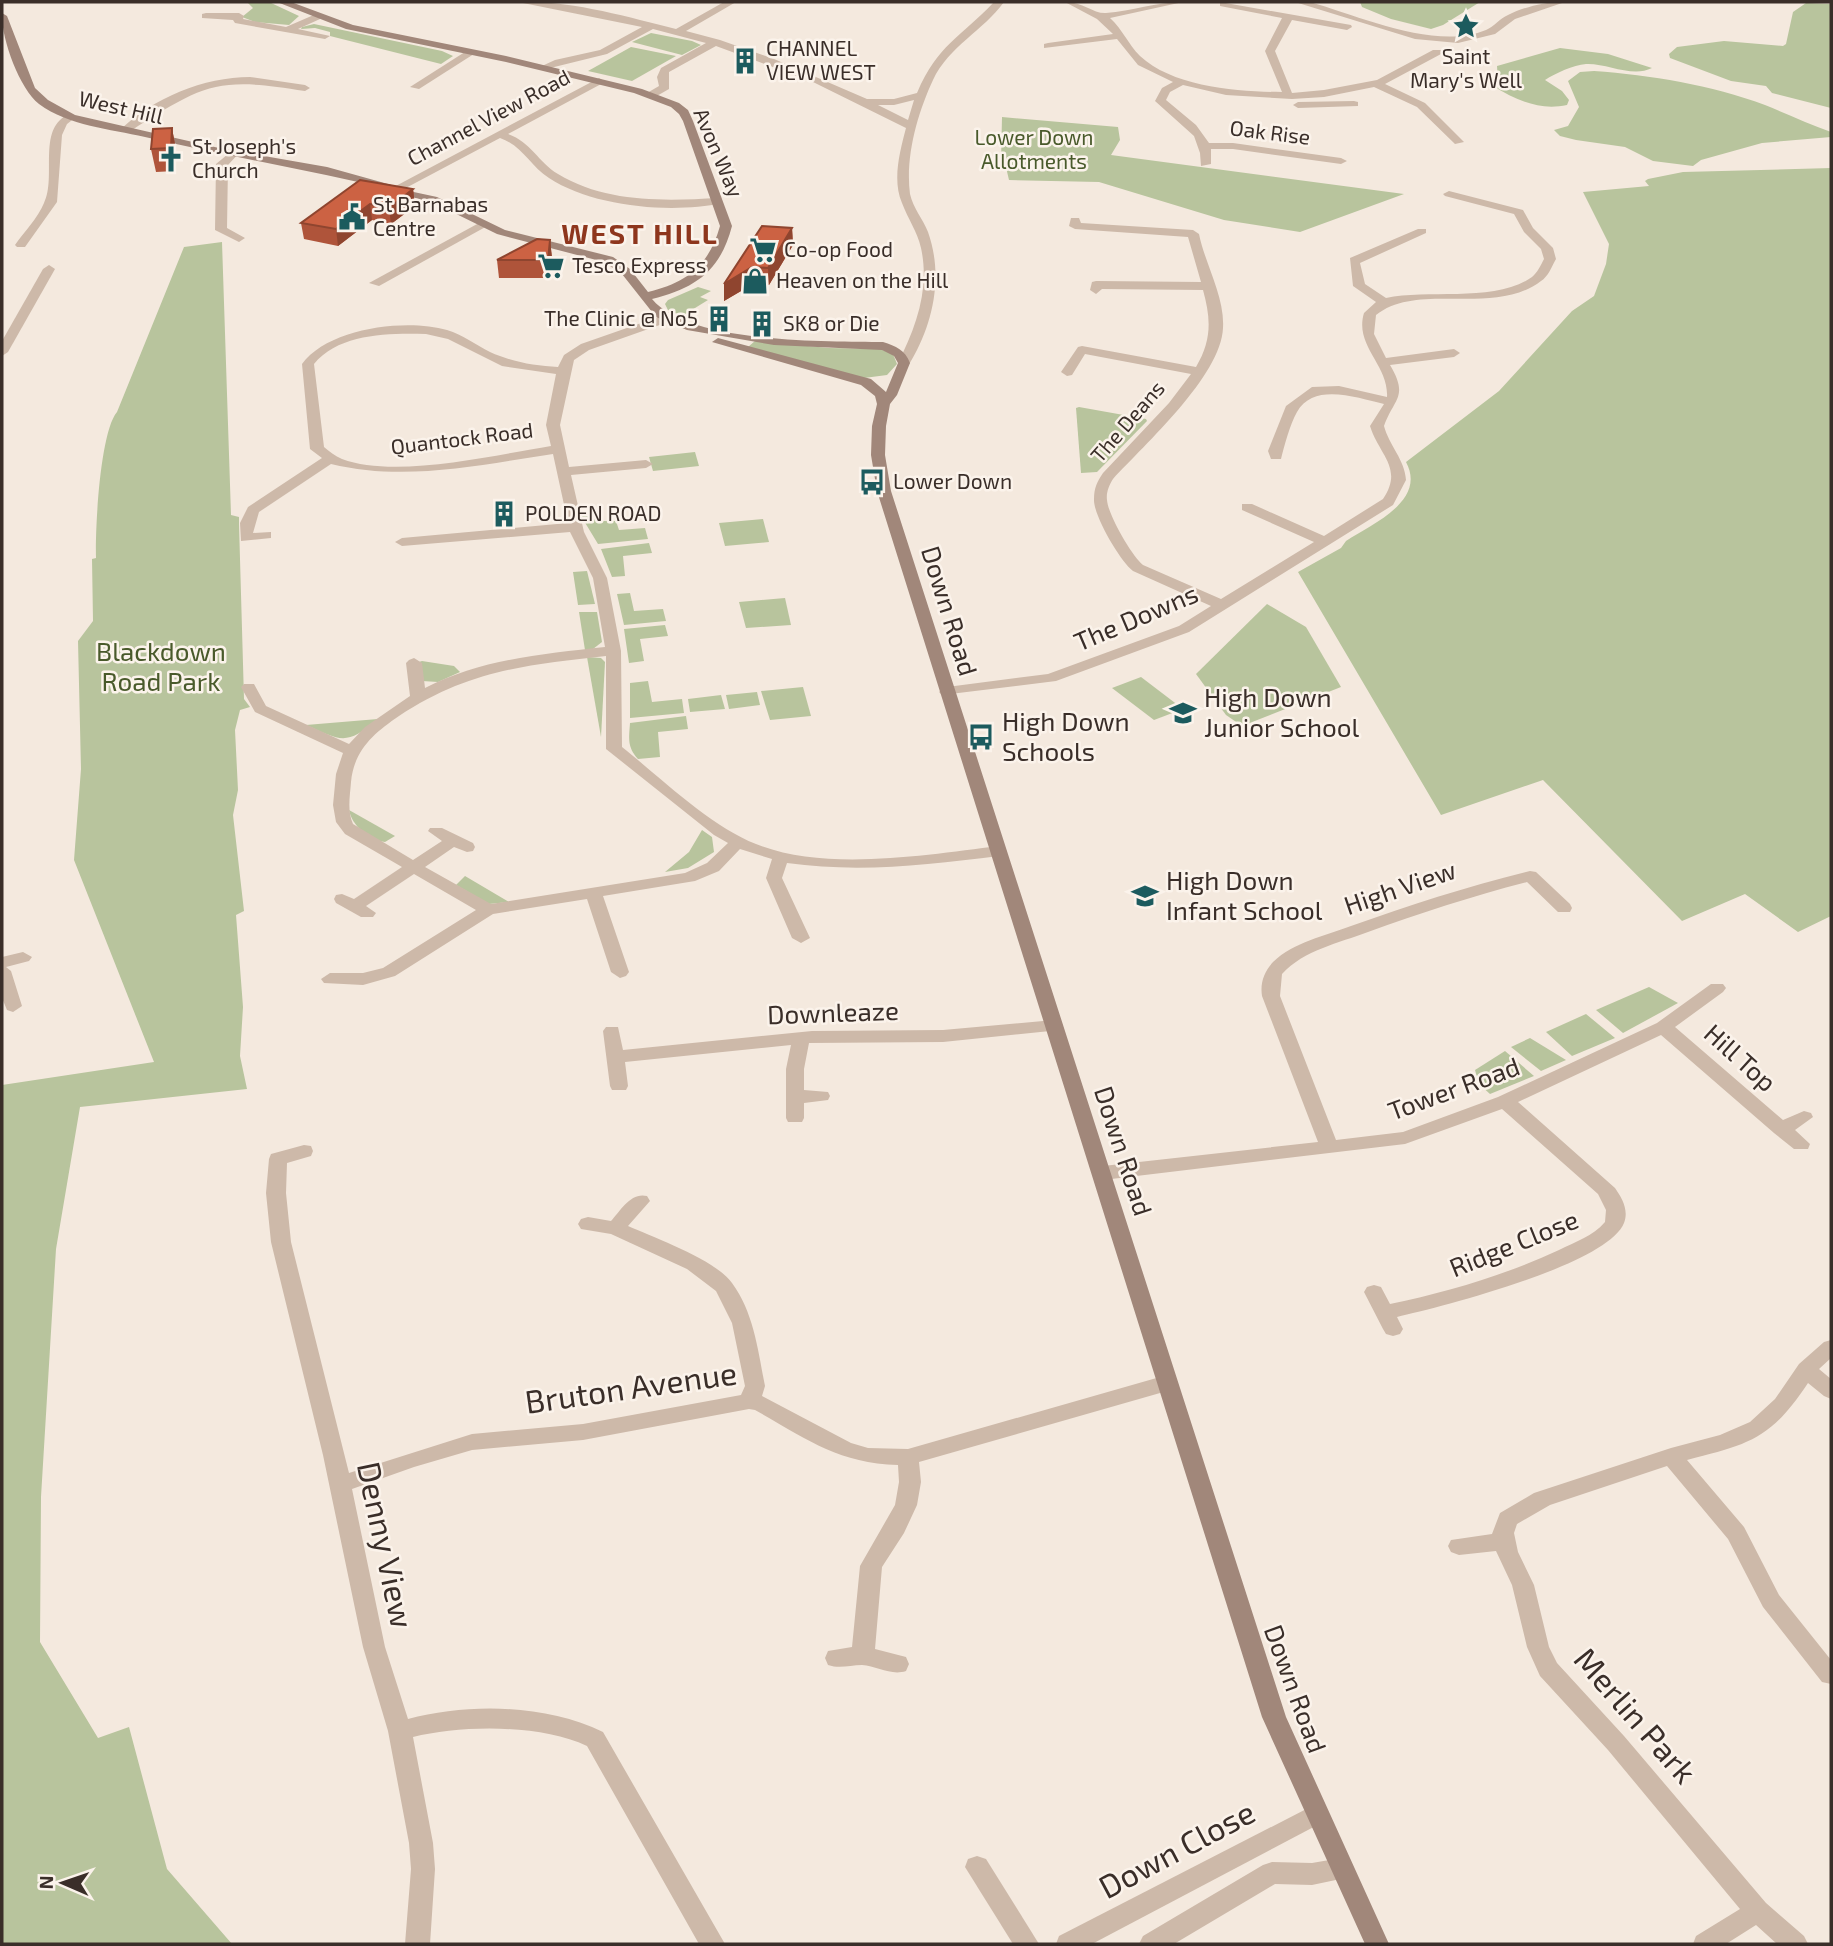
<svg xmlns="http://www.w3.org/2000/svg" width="1833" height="1946" font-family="'Exo 2',sans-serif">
  <rect width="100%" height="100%" fill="#f4e9de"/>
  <g fill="#b8c49d">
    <polygon points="247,2 269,2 299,16 289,25 255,22 242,17 253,8"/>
    <polygon points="1360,2 1480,2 1443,25 1431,29 1391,19 1362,7"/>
    <polygon points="1806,3 1831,4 1831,108 1772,93 1766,86 1731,81 1670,58 1669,54 1677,47 1724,41 1783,46 1786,44 1793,12"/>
    <polygon points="314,24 442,51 453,56 441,64 330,36 330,32 315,28 301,29 302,27"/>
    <polygon points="651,33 692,41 701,45 682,55 632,42"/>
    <polygon points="631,47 676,56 632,81 588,71"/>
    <path d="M1560,48l48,6 44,14c-20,10 -45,-5 -66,-4 -13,1 -30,9 -41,16l17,11 7,9 -2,5c-28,6 -51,-5 -74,-19l5,-5 -1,-15z"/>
    <path d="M1594,71c57,4 117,14 171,34 22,9 44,19 66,27v5l-69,6 -61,17 -8,6 -40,-5 -28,-14 -49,-7 -16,-4 -6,-6 14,-4 11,-19 -11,-26 12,-9z"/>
    <polygon points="1002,117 1118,127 1120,140 1111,155 1404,194 1300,232 1224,220 1099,182 1009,180 1005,163 1001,162"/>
    <path d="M1831,168v748l-33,16 -53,-38 -63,27 -139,-141 -102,35 -143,-243 43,-24 5,-7c26,-17 81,-40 60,-79l93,-71 73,-80 22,-15 12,-32 3,-20 -26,-52 66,-6 -4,-5 3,-2 35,-7z"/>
    <path d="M222,242l9,273 8,2v7l5,175 6,8 -10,3 -5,20 3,60 -5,25 11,96 -8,4 7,92 -3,49 7,33 -167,18 -24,142 -15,248 -1,145 58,96 31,-11 38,142 65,75h-230v-859l152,-23 -80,-202 7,-91 -3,-128 15,-20 -1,-62 4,-1c-1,-29 4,-126 21,-146l67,-165z"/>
    <polygon points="698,287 711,291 700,297 708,300 682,316 668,310 665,304 668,300"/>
    <polygon points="755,341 829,348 880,349 893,354 897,364 887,375 864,378 748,347"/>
    <polygon points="1079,407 1146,419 1147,421 1097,472 1081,473 1076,408"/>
    <polygon points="695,452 699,466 653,471 649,457"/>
    <polygon points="598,515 601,521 616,521 619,530 645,528 648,539 598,544 581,516"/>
    <polygon points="763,519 769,542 725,546 719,523"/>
    <polygon points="649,543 652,553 623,556 625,576 612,577 601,549"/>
    <polygon points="587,571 595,604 578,605 573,572"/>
    <polygon points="630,593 634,611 663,609 666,621 624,625 617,594"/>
    <polygon points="785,598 791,625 746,628 739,602"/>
    <polygon points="1267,604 1306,627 1341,687 1242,726 1226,715 1196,674"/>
    <polygon points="579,612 597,612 602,642 593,649 585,650"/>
    <polygon points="665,625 668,636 640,639 644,661 629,663 624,629"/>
    <polygon points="587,657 601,658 605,662 601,737"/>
    <polygon points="422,661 454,666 460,672 438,682 422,681 416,663"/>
    <polygon points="1141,677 1183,709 1154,720 1112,688"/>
    <polygon points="648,681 652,702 682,699 684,713 630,718 630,683"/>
    <polygon points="803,687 811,716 770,720 761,691"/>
    <polygon points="757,692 760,705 729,709 726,695"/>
    <polygon points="721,695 725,709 690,712 688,699"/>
    <path d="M686,716l2,13 -30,3 2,25 -22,2c-11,-12 -9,-21 -8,-36z"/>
    <path d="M378,719c-32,27 -36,22 -72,6z"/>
    <path d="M349,810l46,26 -10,6c-16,-2 -33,-16 -36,-32z"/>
    <polygon points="702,830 712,837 714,852 688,868 665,872 689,852"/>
    <polygon points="465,876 509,902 489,904 456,885"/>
    <polygon points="1649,987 1678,1003 1623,1033 1596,1010"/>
    <polygon points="1586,1014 1615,1038 1572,1056 1546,1032"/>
    <polygon points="1530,1038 1566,1060 1541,1071 1511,1047"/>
    <polygon points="1505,1051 1534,1076 1490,1094 1479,1084 1475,1070"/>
  </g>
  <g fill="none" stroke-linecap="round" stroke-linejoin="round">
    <g fill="#cdb9a9" fill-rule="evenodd">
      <path d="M518,2c52,-2 109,15 158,27l48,-27h12l-50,29 34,9 54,19 93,40h27l23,-6c21,-49 43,-55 77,-91h10c-21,29 -55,44 -71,78 -15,32 -28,76 -23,114 3,14 13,25 18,38 16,45 5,94 -20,134l-4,1 -6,-4c18,-36 32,-74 23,-115 -4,-17 -13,-29 -19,-45 -10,-23 -2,-52 4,-75l-93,-46 -97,-36 -47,26v17l-14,8h-8v-4l12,-7 -2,-9 4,-9 45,-25 -53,-14 -46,25 -65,16v-4l13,-6 45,-10 42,-23zM914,100l-6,20 -30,-15h16z"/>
      <path d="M1065,2c16,-1 29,12 41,11 26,-2 50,-11 77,-11l-73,16c13,12 18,26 30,38 33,31 99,36 142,36l-17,-41 17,-33 -62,-12v-4l131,23 1,2 -5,3 -55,-10 -17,31 17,42 32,-3 53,-10 56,-30h8v4l-56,30 40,19 39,39 -9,2 -38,-37 -43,-20 -50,10 -32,2 -66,-4 -43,-10 -13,7 -4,8 30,25 13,18h24l108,15 6,3 -6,3 -108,-15h-22v15l-10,2 -1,-13 -6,-17 -39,-35 7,-13 11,-6 -35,-17 -21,-26 -73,9v-4l4,-1 65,-9 -16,-15z"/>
      <path d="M1295,2h15c49,14 126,49 176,28 8,-3 14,-12 22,-15 16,-8 39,-14 57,-13l-50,17 -20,15 -37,9 -43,-4z"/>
      <polygon points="206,13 239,13 244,16 243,19 286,27 316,14 321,17 320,19 298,29 330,36 325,39 235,23 233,20 202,18 202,14"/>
      <polygon points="468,50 477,52 419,89 410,87"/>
      <path d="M250,77l55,8 5,3 -5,3c-90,-15 -102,-6 -176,41l-9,-2c33,-32 84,-53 130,-53z"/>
      <path d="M599,78l5,3 -1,2 -95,51c23,8 30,28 50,40 48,29 106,27 160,24l4,1v4c-50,11 -129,4 -173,-25 -19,-12 -26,-32 -49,-40l-98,52 -10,-2z"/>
      <polygon points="1354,101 1358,102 1358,106 1298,108 1293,105 1298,102"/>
      <path d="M67,115l9,2 -9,7 -5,11 -5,67 -32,45h-8l-2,-2c9,-13 23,-27 29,-42 13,-26 -7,-72 23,-88z"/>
      <polygon points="233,150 239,153 228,165 227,228 245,238 239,242 215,230 216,164"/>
      <path d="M1449,191l74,19 10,18 20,20 3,11c-4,7 -8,18 -15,22 -47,36 -123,0 -165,34l-2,19 12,24 68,-9 6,4 -6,4 -64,8c19,32 4,33 -6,61 5,19 21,34 22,54l-13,25 -204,127 -133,49 -114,14 -3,-3 3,-3 5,-2 101,-13 131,-48 32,-20 -78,-35c-13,-10 -40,-56 -39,-72 0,-11 3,-17 9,-26l66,-70 22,-29 -106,-20 -13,21 -5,1 -6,-4 17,-25 4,-1 114,21c16,-27 15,-48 7,-77l-101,-1 -6,5 -6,-4 2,-8 4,-1 105,1 -13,-45 -113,-8 -6,-3 2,-8h8l2,5 112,7 6,4c6,30 26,63 24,94 -2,48 -78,116 -110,151 -4,6 -7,14 -6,21 1,15 25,56 36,65l78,34 93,-57 -72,-32v-6h10l72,32 59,-37c21,-31 -4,-44 -13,-73l14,-22c-27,-6 -70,-22 -87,8 -7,12 -13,35 -16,47h-10l-3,-8 18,-45 26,-19 27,-1 48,11c2,-32 -33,-51 -23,-84l12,-11 -23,-16 -3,-28 68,-29h8v4l-66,30 5,21 21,14c43,-9 110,5 146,-21 5,-4 9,-12 12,-18l-3,-10 -17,-17 -10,-18 -69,-18 -2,-2z"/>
      <polygon points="479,223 489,225 379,286 369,283"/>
      <polygon points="49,265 55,269 8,352 2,356 2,341 43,269"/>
      <path d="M667,314l6,4 -2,3 -82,29 -15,10 -14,65 9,42 77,-7 7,4 -7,4 -75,7 13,57 23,46 14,73 1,96c39,31 88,79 134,97 68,28 170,11 243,2l8,5 -8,5c-71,9 -141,17 -212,7l-5,15 28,60 -9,5 -9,-5 -26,-60 6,-19 -32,-10 -21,22 -24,10 -92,15 26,76 -3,4 -6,2 -9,-6 -24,-73 -94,15 -98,62 -32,9 -39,-2 -3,-4 9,-6h33l20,-5 93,-58 -62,-36 -48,32 10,7 -3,4h-12l-25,-14 -2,-4 2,-4 6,-1 12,5 48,-32 -57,-33 -9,-12 -3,-17 3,-31 7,-21 -88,-41 -14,-25 3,-3h10l12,22 83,38 16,-17 45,-31 -4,-33 3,-3 5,-2 8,5 3,25c56,-29 118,-34 180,-41l-12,-69 -23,-46 -168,14 -7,-4 7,-4 166,-15 -15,-69c-74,11 -148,28 -222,10l-72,48 -6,21 18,-1v6l-30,3 -1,-18 8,-16 74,-49 -12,-9 -8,-85c26,-36 104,-46 145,-34 16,5 29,15 43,22 22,10 45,14 68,15l6,-12 17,-11zM426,334l22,5 54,27 54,8 -10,51 5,21c-56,9 -156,33 -209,13 -7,-3 -13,-8 -18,-12l-10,-83c25,-31 76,-31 112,-30zM606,656v93l108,86 14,8 -21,20 -22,10 -194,31 -66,-37 29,-20 13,5 6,-1 2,-4 -2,-4 -31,-15h-12l-2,3 14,10 -29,19 -60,-36c-6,-13 -3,-28 -2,-42 3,-32 23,-49 48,-66 70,-46 127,-51 207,-60z"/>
      <path d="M1530,871l6,1 34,32 2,4 -2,4h-12l-31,-30c-54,14 -107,31 -159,50 -29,11 -64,18 -86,42l-2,22 56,144 67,-8 95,-35 159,-74 54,-39h12l3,4 -3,4 -48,35 108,93 21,-9 7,2 2,4 -18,13 15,14 -2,5h-14l-20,-16 -113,-98 -143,67 97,86c7,10 14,22 9,35 -17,42 -183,84 -227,94l6,12 -3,5 -7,2 -7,-2 -3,-5 -19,-37 3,-5 7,-2 7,2 9,17c58,-12 115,-29 169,-54 16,-8 34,-14 46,-28l1,-12 -8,-16 -96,-85 -97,35 -302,36 -7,-2 -3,-5 3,-5 7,-2 215,-24 -56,-146c-2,-13 2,-24 11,-34 21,-20 52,-26 78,-36 59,-21 118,-40 179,-55z"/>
      <polygon points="23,952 32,957 29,961 6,967 11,971 22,1006 13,1012 7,1010 2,998 2,957"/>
      <polygon points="1054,1020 1063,1026 1060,1030 943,1042 809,1043 804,1069 804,1090 828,1092 830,1096 828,1100 804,1103 804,1118 802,1122 788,1122 786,1118 786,1069 791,1045 625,1062 628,1086 626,1090 612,1090 610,1086 603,1031 606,1027 618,1027 623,1050 812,1031 943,1030"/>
      <path d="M304,1145l7,1 2,5 -2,5 -24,7 -1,30 5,49 58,231 123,-39 111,-10 158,-29 4,-9 -13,-63 -16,-32 -29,-22 -76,-35 -30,-5 -3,-5 3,-5 7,-2 23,4c10,-11 20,-29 36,-25l3,5 -22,25c27,12 88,34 104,57 22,30 26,68 33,103l-3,10 89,47 17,5 40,1 259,-74 7,3 3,5 -3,5 -7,3 -248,71 2,20 -4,23 -13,28 -22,34 -7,82 31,8 3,7 -3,7c-15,5 -29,-5 -44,-6 -12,0 -22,4 -34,0l-3,-7 3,-7 24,-4 8,-81 35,-61 4,-23 -1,-17c-61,-2 -91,-26 -143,-55l-6,-1 -166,31 -111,10 -58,17 -62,22 33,158 23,72c61,-16 137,-15 195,13l122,212h-26l-112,-198c-47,-22 -125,-21 -174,-9l20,106 2,26 -5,75h-25l6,-75 -2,-26 -21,-112 -25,-84 -40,-192 -52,-213 -5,-49 3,-34 2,-5z"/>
      <path d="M1831,1340v18l-12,11 12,10v20l-7,-3 -16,-13c-37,56 -58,61 -121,77l57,67 35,68 52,65v24l-9,-2 -59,-75 -35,-68 -61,-73 -117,39 -33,19 -3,9 4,19 16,33 15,62 8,16 67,73 142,167 38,33 4,8h-31l-21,-19 -30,19h-33l3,-8 44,-27 -132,-159 -68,-74 -13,-29 -15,-62 -16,-34 -37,4 -8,-3 -3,-6 3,-6 41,-6 8,-21 34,-20 137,-45 49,-13 30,-13 25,-23 24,-35 25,-22z"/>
      <polygon points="1316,1804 1325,1807 1328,1814 1325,1821 1092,1944 1056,1944 1059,1936"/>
      <polygon points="977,1856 986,1859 1039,1944 1013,1944 965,1867 968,1859"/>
      <polygon points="1341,1858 1350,1861 1353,1869 1350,1877 1312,1885 1275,1884 1174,1944 1139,1944 1143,1936 1263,1865 1272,1862 1312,1863"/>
    </g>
    <g fill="#a1877a" fill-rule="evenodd">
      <path d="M277,2h14l62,23 153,31 136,33 37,14 9,7 5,11 39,105c-12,46 -37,62 -80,73 37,45 174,42 231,43 13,4 22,8 27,21l-13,32 -7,9 -4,22 -1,29 6,36 395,1226 103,227h-24l-103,-227 -385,-1226 -6,-36 1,-29 5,-22 -2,-8 -14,-11 -149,-43 6,-4 153,41 15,13 12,-29 -4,-7 -12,-6 -108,-5 -87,-15 -31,-13 -34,-43 -18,-12 -107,-28 -57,-28 -37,-12 6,-3 28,6 68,33 108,27 17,12 18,23c38,-9 61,-26 72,-66l-37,-105 -4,-7 -8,-7 -37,-14 -128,-31 -160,-33z"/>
      <path d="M2,13l5,3 28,72 13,12 27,15 144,33 108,19 79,22 -6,3c-84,-21 -170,-35 -255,-55 -35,-8 -76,-11 -106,-33 -20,-16 -38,-66 -37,-91z"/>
    </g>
  </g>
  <g fill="#af543a">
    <polygon points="172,128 176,150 175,171 156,172 151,149"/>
    <polygon points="413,189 415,206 391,224 372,220 338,246 304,239 301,223"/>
    <polygon points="792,228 793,245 769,285 753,284 724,301 724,284"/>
    <polygon points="550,240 552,258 550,278 499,278 497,260"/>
  </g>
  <g fill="#8f452f">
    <polygon points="172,128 176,150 175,171 171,148"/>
    <polygon points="413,189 415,206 391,224 389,208"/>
    <polygon points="370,204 372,220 338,246 336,229"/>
    <polygon points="792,228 793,245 769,285 768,268"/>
    <polygon points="550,240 552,258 550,278 548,260"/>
    <polygon points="752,267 753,284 724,301 724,284"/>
  </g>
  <g fill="#cc6243" stroke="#8f452f" stroke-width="2">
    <polygon points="172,128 171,148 151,149 153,129"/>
    <polygon points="360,180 413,189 389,208 370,204 336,229 301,223"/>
    <polygon points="762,226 792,228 768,268 752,267 724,284"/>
    <polygon points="537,239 550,240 548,260 497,260"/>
  </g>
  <defs>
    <g id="sight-bare" transform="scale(2.1)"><path d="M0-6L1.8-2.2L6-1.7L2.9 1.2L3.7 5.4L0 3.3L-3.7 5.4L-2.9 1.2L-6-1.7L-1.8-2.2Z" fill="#1c5b5e" stroke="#fbf3eb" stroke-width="2.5" paint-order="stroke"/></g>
    <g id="building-bare" transform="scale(2.1)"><path d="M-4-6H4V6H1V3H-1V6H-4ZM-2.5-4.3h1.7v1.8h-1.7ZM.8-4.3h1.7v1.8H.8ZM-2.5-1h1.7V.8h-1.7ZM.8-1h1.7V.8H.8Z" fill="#1c5b5e" stroke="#fbf3eb" stroke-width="2.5" paint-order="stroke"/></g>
    <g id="church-bare" transform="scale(2.1)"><path d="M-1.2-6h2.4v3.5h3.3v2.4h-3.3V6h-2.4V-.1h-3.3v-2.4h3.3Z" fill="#1c5b5e" stroke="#fbf3eb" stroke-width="2.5" paint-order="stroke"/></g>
    <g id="civic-bare" transform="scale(2.1)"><path d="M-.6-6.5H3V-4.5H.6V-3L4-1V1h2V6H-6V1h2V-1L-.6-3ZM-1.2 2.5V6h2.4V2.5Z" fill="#1c5b5e" stroke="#fbf3eb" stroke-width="2.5" paint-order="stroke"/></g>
    <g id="supermarket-bare" transform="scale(2.1)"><path d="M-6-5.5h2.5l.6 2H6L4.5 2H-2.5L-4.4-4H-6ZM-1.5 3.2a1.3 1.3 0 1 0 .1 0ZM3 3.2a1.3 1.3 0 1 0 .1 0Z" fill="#1c5b5e" stroke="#fbf3eb" stroke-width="2.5" paint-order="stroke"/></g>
    <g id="shop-bare" transform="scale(2.1)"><path d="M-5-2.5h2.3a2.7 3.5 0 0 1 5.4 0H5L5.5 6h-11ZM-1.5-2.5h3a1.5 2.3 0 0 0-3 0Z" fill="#1c5b5e" stroke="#fbf3eb" stroke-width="2.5" paint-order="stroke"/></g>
    <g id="bus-bare" transform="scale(2.1)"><path d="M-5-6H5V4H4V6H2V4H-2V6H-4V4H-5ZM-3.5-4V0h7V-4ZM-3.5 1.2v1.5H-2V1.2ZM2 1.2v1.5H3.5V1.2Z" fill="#1c5b5e" stroke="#fbf3eb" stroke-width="2.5" paint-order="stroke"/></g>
    <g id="school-bare" transform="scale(2.1)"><path d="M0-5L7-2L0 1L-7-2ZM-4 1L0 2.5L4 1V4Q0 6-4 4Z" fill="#1c5b5e" stroke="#fbf3eb" stroke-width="2.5" paint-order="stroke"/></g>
  </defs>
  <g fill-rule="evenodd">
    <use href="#sight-bare" x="1466" y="26"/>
    <use href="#building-bare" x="745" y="61"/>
    <use href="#church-bare" x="171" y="159"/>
    <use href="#civic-bare" x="352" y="217"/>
    <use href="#supermarket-bare" x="763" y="250"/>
    <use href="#supermarket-bare" x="551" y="266"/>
    <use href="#shop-bare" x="755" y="281"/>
    <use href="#building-bare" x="719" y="319"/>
    <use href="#building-bare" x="762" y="324"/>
    <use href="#bus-bare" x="872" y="482"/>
    <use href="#building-bare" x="504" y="514"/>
    <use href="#school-bare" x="1183" y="713"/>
    <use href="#bus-bare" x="981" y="737"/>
    <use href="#school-bare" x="1145" y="896"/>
  </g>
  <g text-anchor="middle" stroke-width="5" stroke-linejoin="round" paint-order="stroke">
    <g font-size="21" fill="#3a2e29" stroke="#fbf3eb" text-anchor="start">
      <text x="766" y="56">CHANNEL<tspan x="766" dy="24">VIEW WEST</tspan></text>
      <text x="1466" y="64" text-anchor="middle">Saint<tspan x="1466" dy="24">Mary's Well</tspan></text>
      <text x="192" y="154">St Joseph's<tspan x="192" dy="24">Church</tspan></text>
      <text x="373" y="212">St Barnabas<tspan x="373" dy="24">Centre</tspan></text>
      <text x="784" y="257">Co-op Food</text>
      <text x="572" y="273">Tesco Express</text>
      <text x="776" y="288">Heaven on the Hill</text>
      <text x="698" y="326" text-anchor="end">The Clinic @ No5</text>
      <text x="783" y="331">SK8 or Die</text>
      <text x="893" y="489">Lower Down</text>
      <text x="525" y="521">POLDEN ROAD</text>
    </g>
    <g font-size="21" fill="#3a2e29" stroke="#fbf3eb">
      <text transform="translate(121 108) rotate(13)" y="7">West Hill</text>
      <text transform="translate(489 118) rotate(-28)" y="7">Channel View Road</text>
      <text transform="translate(1270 133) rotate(7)" y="7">Oak Rise</text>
      <text transform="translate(718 153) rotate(67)" y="7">Avon Way</text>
      <text transform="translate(1128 422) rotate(-49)" y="7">The Deans</text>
      <text transform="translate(462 439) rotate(-7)" y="7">Quantock Road</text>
    </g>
    <g font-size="21" fill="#495a2b" stroke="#fbf3eb">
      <text x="1034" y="145">Lower Down<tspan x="1034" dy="24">Allotments</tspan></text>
    </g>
    <g font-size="26" fill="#3a2e29" stroke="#fbf3eb">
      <text transform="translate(949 611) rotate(73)" y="9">Down Road</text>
      <text transform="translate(1136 618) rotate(-23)" y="9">The Downs</text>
      <text transform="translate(1400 888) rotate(-19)" y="9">High View</text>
      <text transform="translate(833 1013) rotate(-2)" y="9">Downleaze</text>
      <text transform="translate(1740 1058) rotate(42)" y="9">Hill Top</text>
      <text transform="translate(1454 1089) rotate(-20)" y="9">Tower Road</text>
      <text transform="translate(1123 1151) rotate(72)" y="9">Down Road</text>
      <text transform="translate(1514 1244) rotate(-22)" y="9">Ridge Close</text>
      <text transform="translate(1295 1689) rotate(70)" y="9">Down Road</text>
    </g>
    <g font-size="26" fill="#495a2b" stroke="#fbf3eb">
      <text x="161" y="661">Blackdown<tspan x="161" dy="30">Road Park</tspan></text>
    </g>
    <g font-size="26" fill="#3a2e29" stroke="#fbf3eb" text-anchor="start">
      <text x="1204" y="707">High Down<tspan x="1204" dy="30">Junior School</tspan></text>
      <text x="1002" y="731">High Down<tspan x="1002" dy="30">Schools</tspan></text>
      <text x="1166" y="890">High Down<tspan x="1166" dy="30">Infant School</tspan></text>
    </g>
    <g font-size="28" font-weight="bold" letter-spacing="2" fill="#8e361d" stroke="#fbf3eb">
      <text x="640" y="244">WEST HILL</text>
    </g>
    <g font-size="32" fill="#3a2e29" stroke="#fbf3eb">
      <text transform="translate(631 1388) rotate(-8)" y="11">Bruton Avenue</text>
      <text transform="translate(385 1545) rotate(78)" y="11">Denny View</text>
      <text transform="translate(1635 1716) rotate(49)" y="11">Merlin Park</text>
      <text transform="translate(1177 1850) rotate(-28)" y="11">Down Close</text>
    </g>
  </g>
  <rect width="1833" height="1946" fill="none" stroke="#3a2e29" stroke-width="7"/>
  <g transform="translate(63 1883) rotate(272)" stroke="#fbf3eb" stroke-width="5" paint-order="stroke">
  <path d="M0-5L12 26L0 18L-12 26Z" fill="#3a2e29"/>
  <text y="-10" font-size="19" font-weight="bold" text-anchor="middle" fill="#3a2e29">N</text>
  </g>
</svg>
